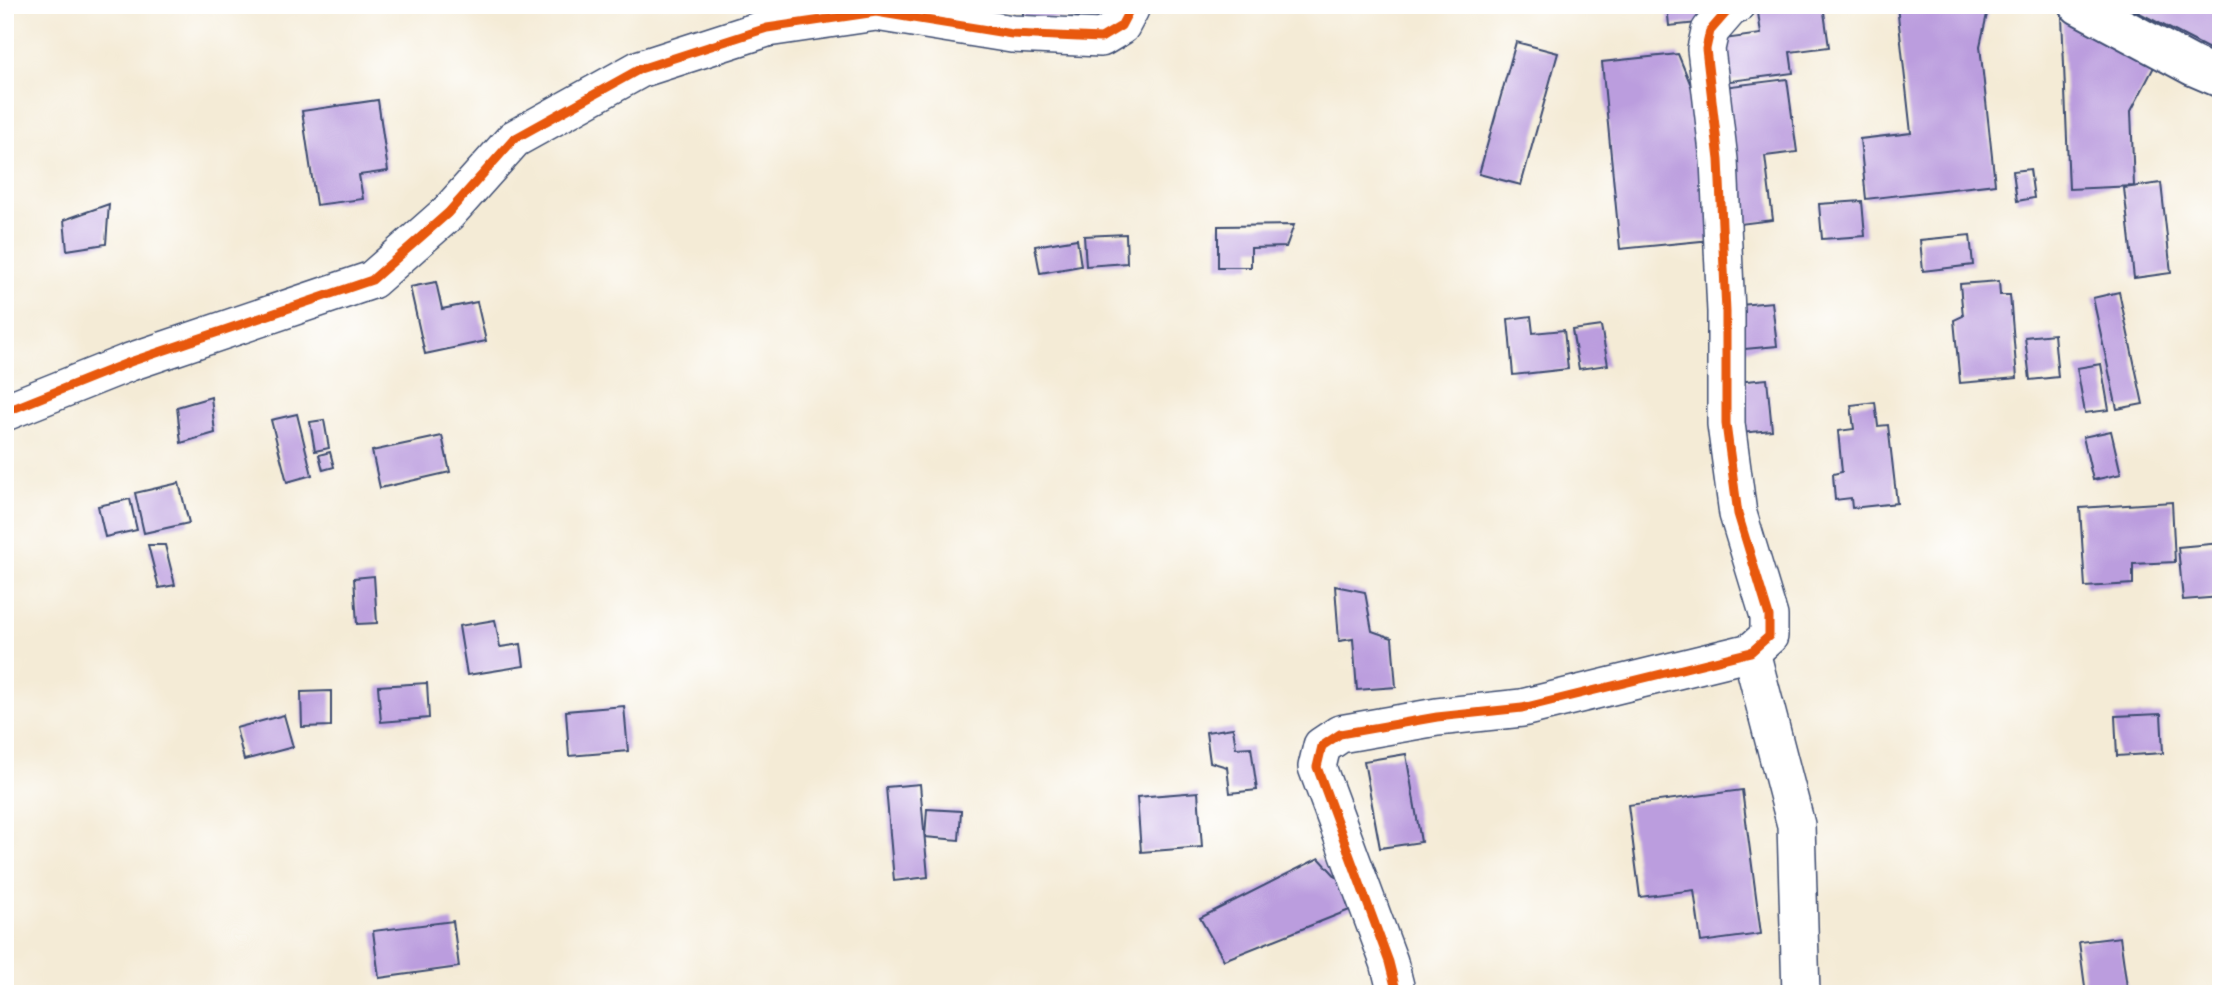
<svg xmlns="http://www.w3.org/2000/svg" width="2226" height="999" font-family="Alegreya,serif">
  <rect width="100%" height="100%" fill="#fff"/>
  <filter id="ink" filterUnits="userSpaceOnUse"><feTurbulence type="fractalNoise" baseFrequency=".0143" numOctaves="2"/><feDisplacementMap in="SourceGraphic" scale="14" xChannelSelector="R" yChannelSelector="G"/><feConvolveMatrix kernelMatrix="1 2 1 2 8 2 1 2 1" color-interpolation-filters="sRGB"/></filter>
  <filter id="wash" filterUnits="userSpaceOnUse"><feTurbulence type="fractalNoise" baseFrequency=".00686" numOctaves="4" result="noise"/><feDisplacementMap in="SourceGraphic" scale="28" xChannelSelector="R" yChannelSelector="G"/><feGaussianBlur stdDeviation="1.57" result="paint"/><feColorMatrix in="noise" values="0 0 0 0 0 0 0 0 0 0 0 0 0 0 0 0 0 1.4 0 .05"/><feComposite in="paint" operator="in"/></filter>
  <g filter="url(#wash)">
    <rect width="100%" height="100%" fill="#f4ebd6"/>
    <g id="blocks">
      <g fill="#bb9dde">
        <polygon points="1022,5 1107,5 1108,14 1024,22"/>
        <polygon points="1667,5 1716,5 1717,21 1669,26"/>
        <polygon points="1757,5 1823,5 1829,47 1790,52 1793,73 1723,82 1717,40 1761,34"/>
        <polygon points="1989,5 1980,46 1995,184 1866,199 1860,139 1911,133 1897,6"/>
        <polygon points="2124,5 2216,5 2213,10 2221,14 2221,55"/>
        <polygon points="2062,16 2155,65 2131,111 2134,186 2069,189"/>
        <polygon points="1516,42 1558,53 1521,185 1479,174"/>
        <polygon points="1678,54 1711,134 1721,239 1620,249 1602,62"/>
        <polygon points="1787,79 1797,152 1765,156 1773,220 1732,225 1715,88"/>
        <polygon points="378,100 388,171 359,175 363,199 316,205 302,111"/>
        <polygon points="2030,169 2034,198 2017,201 2013,171"/>
        <polygon points="2161,183 2171,273 2134,278 2124,188"/>
        <polygon points="1862,201 1865,236 1822,239 1819,204"/>
        <polygon points="109,204 106,244 67,250 64,220"/>
        <polygon points="1294,225 1286,247 1251,248 1251,267 1218,267 1218,226"/>
        <polygon points="1126,234 1127,263 1086,266 1084,236"/>
        <polygon points="1970,235 1973,265 1923,271 1920,240"/>
        <polygon points="1077,239 1081,266 1040,273 1035,246"/>
        <polygon points="1999,281 2000,295 2010,295 2017,378 1960,383 1954,320 1963,316 1960,284"/>
        <polygon points="436,282 442,309 477,302 486,341 425,354 410,287"/>
        <polygon points="2119,292 2143,404 2117,409 2093,298"/>
        <polygon points="1772,302 1777,346 1734,350 1730,306"/>
        <polygon points="1531,316 1533,333 1564,330 1568,369 1513,375 1508,319"/>
        <polygon points="1601,326 1608,365 1579,369 1572,330"/>
        <polygon points="2054,334 2058,377 2030,380 2025,337"/>
        <polygon points="2101,364 2109,410 2085,413 2077,368"/>
        <polygon points="1767,379 1772,430 1740,433 1736,382"/>
        <polygon points="211,397 215,433 181,443 177,407"/>
        <polygon points="1875,402 1878,426 1888,425 1897,503 1852,508 1851,498 1835,500 1833,474 1842,472 1838,431 1854,429 1851,405"/>
        <polygon points="297,414 312,475 287,482 271,420"/>
        <polygon points="324,420 329,448 315,451 310,422"/>
        <polygon points="2111,431 2121,474 2093,480 2083,437"/>
        <polygon points="442,436 450,472 380,488 372,451"/>
        <polygon points="330,452 334,467 323,470 319,455"/>
        <polygon points="179,483 189,523 144,533 135,493"/>
        <polygon points="130,499 137,530 105,537 98,506"/>
        <polygon points="2172,502 2175,562 2133,564 2133,584 2085,587 2080,508"/>
        <polygon points="2221,543 2221,597 2183,600 2178,547"/>
        <polygon points="148,545 165,545 175,585 159,588"/>
        <polygon points="374,576 377,623 357,624 354,578"/>
        <polygon points="1335,586 1365,592 1372,631 1392,638 1396,687 1357,690 1353,639 1339,641"/>
        <polygon points="495,620 500,647 521,644 524,666 467,675 459,626"/>
        <polygon points="427,683 429,718 381,722 378,686"/>
        <polygon points="331,691 331,726 302,727 301,692"/>
        <polygon points="624,706 628,751 569,756 566,711"/>
        <polygon points="2161,714 2163,753 2117,756 2115,716"/>
        <polygon points="284,715 293,747 244,760 236,728"/>
        <polygon points="1233,728 1236,748 1251,747 1257,790 1230,793 1227,767 1210,762 1206,732"/>
        <polygon points="1406,754 1421,842 1380,848 1364,761"/>
        <polygon points="920,784 928,877 894,881 886,787"/>
        <polygon points="1742,790 1761,934 1701,942 1694,890 1640,897 1628,805"/>
        <polygon points="1198,792 1202,847 1141,852 1137,797"/>
        <polygon points="927,809 961,811 959,840 925,837"/>
        <polygon points="1319,858 1362,905 1224,960 1200,918"/>
        <polygon points="453,921 459,967 379,978 373,931"/>
        <polygon points="2120,937 2128,994 2086,994 2079,942"/>
      </g>
    </g>
  </g>
  <g filter="url(#ink)">
    <use href="#blocks" fill-opacity="0" stroke="#3c4b70" stroke-width="2"/>
    <g fill="none" stroke-linecap="round" stroke-linejoin="round">
      <g stroke="#3c4b70" stroke-width="40">
        <g id="minor">
          <polyline points="5,412 130,362 372,280 448,213 514,139 640,69 767,28 876,12 1012,34 1101,38 1121,26 1130,9 1129,5"/>
          <polyline points="1751,652 1796,825 1801,994"/>
          <polyline points="1397,994 1389,962 1317,767 1322,746 1340,734 1437,717 1522,708 1751,652 1769,636 1769,616 1738,514 1726,424 1726,312 1719,160 1706,49 1710,31 1730,8 1736,5"/>
        </g>
      </g>
      <g stroke="#3c4b70" stroke-width="42">
        <polyline id="tertiary" points="2079,5 2193,66 2221,78"/>
      </g>
      <use href="#minor" stroke="#fff" stroke-width="37"/>
      <use href="#tertiary" stroke="#fff" stroke-width="38"/>
      <g stroke="#fff" stroke-width="13">
        <g id="cycleway">
          <polyline points="5,412 130,362 372,280 448,213 514,139 640,69 767,28 876,12 1012,34 1101,38 1121,26 1130,9 1129,5"/>
          <polyline points="1397,994 1389,962 1317,767 1322,746 1340,734 1437,717 1522,708 1751,652 1769,636 1769,616 1738,514 1726,424 1726,312 1719,160 1706,49 1710,31 1730,8 1736,5"/>
        </g>
      </g>
      <use href="#cycleway" stroke="#e8590c" stroke-width="9"/>
    </g>
  </g>
  <rect width="2226" height="999" fill="none" stroke="#fff" stroke-width="28"/>
</svg>
